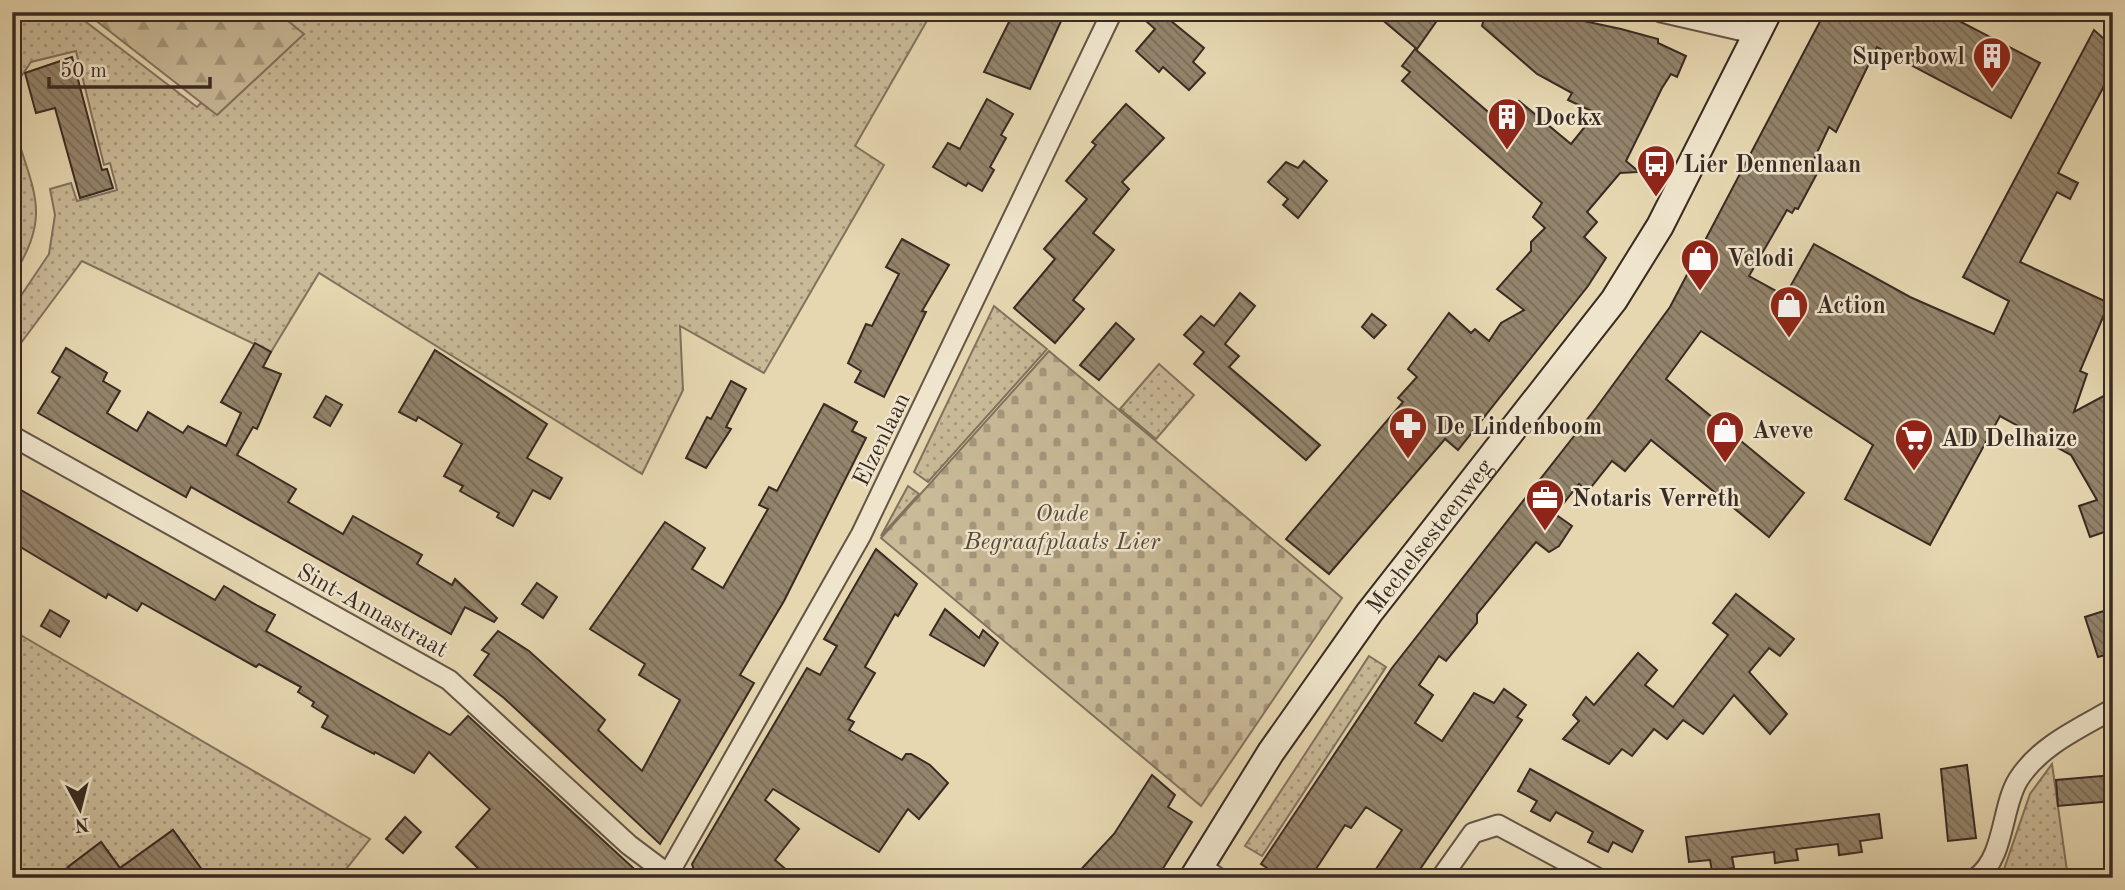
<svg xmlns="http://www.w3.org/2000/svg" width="2125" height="890" font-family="'Old Standard TT',serif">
  <defs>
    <pattern id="grass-dots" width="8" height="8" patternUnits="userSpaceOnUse" patternTransform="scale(1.75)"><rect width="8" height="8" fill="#c9ba98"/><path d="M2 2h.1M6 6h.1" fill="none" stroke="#a4977c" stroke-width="1.8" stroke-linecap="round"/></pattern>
    <pattern id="forest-firs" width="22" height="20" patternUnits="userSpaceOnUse" patternTransform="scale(1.75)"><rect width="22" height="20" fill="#c9ba98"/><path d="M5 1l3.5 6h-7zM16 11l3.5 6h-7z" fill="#a4977c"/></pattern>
    <pattern id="cemetery-stones" width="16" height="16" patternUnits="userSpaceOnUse" patternTransform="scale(1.75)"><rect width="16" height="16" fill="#c9ba98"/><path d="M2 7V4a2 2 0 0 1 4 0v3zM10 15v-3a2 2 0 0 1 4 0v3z" fill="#a4977c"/></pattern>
    <pattern id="building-back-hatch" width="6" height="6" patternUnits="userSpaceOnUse" patternTransform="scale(1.75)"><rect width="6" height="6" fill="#93846c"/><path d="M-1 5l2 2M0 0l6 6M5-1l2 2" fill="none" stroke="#796c58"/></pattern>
  </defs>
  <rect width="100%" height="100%" fill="#e6d7b0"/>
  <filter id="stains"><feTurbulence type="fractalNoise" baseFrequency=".00286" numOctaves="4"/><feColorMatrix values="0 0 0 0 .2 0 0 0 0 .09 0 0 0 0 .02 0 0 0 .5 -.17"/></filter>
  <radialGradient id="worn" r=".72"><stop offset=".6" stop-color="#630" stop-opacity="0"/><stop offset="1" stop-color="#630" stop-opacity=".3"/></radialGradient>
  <g fill="url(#grass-dots)" stroke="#81725e" stroke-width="2">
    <polygon points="12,12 73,12 197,107 201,103 218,114 303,34 277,12 932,12 855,146 884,165 764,373 680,326 683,390 642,474 319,273 271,352 82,261 12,355 12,309 49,254 55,215 50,189 71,183 77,201 117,190 110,163 104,165 76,51 31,62 12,90"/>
    <path d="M12,134l6,6c20,61 30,80 -6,138z"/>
    <polygon points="994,306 1047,349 928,482 914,472"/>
    <polygon points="1159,364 1194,395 1156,439 1120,409"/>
    <polygon points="908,486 919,494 881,536"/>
    <polygon points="12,630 370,839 339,878 208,878 173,830 120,868 101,842 53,878 27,878 12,857"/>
    <polygon points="1369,656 1386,667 1262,856 1245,846"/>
    <polygon points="2052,764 2068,878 2001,878 2030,794"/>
  </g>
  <polygon fill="url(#forest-firs)" stroke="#81725e" stroke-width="2" points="85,12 277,12 304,34 217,115"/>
  <polygon fill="url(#cemetery-stones)" stroke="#81725e" stroke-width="2" points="1049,351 1342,598 1201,806 881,538"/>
  <g fill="url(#building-back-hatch)" stroke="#392a23" stroke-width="2">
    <polygon points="1014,12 1048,12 1062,19 1030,89 984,72"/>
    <polygon points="1136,12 1160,12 1204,48 1193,62 1205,73 1189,90 1163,67 1159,72 1136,51 1155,29"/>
    <polygon points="1373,12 1443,12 1417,49"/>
    <polygon points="1486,12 1542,12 1621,29 1658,39 1658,43 1686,56 1677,77 1671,74 1662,88 1626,161 1639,172 1620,173 1587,212 1597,222 1584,237 1606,258 1588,286 1458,450 1445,439 1329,574 1286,539 1403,402 1398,398 1417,377 1408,369 1449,313 1471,333 1475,329 1489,341 1501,323 1524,310 1497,289 1531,251 1531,242 1545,228 1533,217 1542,203 1402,81 1410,72 1402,66 1415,49 1501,123 1519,101 1571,144 1596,113 1568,100 1572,93 1537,74 1482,26"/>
    <polygon points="1825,12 1942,12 2040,63 2011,118 1877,47 1836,132 1829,127 1813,161 1821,166 1798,209 1795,208 1792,213 1787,210 1749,276 1785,296 1814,244 1910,297 1994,334 2009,301 1963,277 2094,30 2113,47 2113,69 2058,173 2078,183 2070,199 2057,192 2020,262 2109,303 2080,371 2087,374 2074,412 2113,391 2113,529 2090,537 2079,506 2097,500 2071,455 2000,416 1930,545 1845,499 1873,445 1701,331 1666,379 1804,493 1769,537 1651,440 1625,471 1612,461 1588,491 1579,484 1555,514 1572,526 1559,546 1549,552 1536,542 1477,614 1477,623 1446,661 1439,656 1419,685 1433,695 1415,723 1442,741 1474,693 1494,703 1504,689 1526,705 1517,717 1522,720 1414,878 1370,878 1402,830 1366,807 1351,828 1345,825 1310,878 1282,878 1261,864 1392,668 1596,408 1670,307"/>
    <polygon points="72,57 102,170 107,169 113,188 80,198 55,108 36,113 25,73"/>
    <polygon points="987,99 1013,114 1001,135 1006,138 990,167 994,170 982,191 968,183 966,186 933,167 948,143 960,149"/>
    <polygon points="1126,104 1164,138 1122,182 1129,189 1093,233 1114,250 1073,300 1084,309 1055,343 1014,308 1055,259 1044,249 1087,199 1066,181 1096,145 1092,142"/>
    <polygon points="1304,161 1327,181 1298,218 1283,205 1288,199 1268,182 1286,162 1298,168"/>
    <polygon points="902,239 949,265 922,311 926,312 884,397 855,382 861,371 848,363 866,324 872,326 899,274 886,267"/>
    <polygon points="1240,293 1255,306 1225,344 1239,356 1229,367 1320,445 1306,460 1194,364 1204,352 1184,335 1201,316 1214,326"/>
    <polygon points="1372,314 1386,325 1374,338 1362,327"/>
    <polygon points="1116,323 1134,339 1099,380 1080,365"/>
    <polygon points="255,343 271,352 263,367 281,374 257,429 253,427 237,455 296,489 288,502 343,534 353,516 422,555 417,564 452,585 455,579 497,618 494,622 465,607 451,634 191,487 186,497 38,413 60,377 52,372 66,348 107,373 103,381 120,391 107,413 137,431 148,412 183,433 188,426 226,446 241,413 221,402"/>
    <polygon points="435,350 547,424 527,458 562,478 550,499 533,490 513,526 497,517 499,513 460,491 463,486 444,476 462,444 418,417 416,421 399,412"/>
    <polygon points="731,381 746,389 726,427 731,429 706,468 686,458 707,417 711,419"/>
    <polygon points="326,396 342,405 330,426 314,417"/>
    <polygon points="824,404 857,422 852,431 866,438 784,601 740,675 754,683 660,844 504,698 474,675 489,654 482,650 498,631 529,651 605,720 598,730 642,771 680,700 639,675 645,664 590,629 665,522 705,548 692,569 723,588 768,509 759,505 769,487 777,491"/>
    <polygon points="12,485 215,600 224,586 258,606 275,615 266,631 450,735 468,716 644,878 473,878 480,870 456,847 490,809 429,752 414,773 375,752 374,754 322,727 328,716 312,706 314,702 298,692 301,687 259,664 256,667 142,603 137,611 108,594 106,598 12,542"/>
    <polygon points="876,549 917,584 898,616 895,614 865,667 875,673 848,719 854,722 849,730 902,760 906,754 911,754 930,765 948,783 919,819 908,809 879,852 773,789 765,800 799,829 775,860 796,878 703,878 694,870 692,864 807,668 820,675 837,646 824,639"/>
    <polygon points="537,583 557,597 543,618 522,604"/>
    <polygon points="1736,594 1794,639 1780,656 1769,648 1749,672 1787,714 1770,734 1734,695 1703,734 1683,720 1667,739 1654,729 1632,756 1622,749 1609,764 1563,739 1579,721 1573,715 1586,697 1594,705 1638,653 1657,670 1645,685 1673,707 1728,635 1713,623"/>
    <polygon points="2113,608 2113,653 2098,657 2085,617"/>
    <polygon points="945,609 979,638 983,630 998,643 984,666 930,635"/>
    <polygon points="50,610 69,621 60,637 41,626"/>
    <polygon points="1967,765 1976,838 1948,841 1941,769"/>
    <polygon points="1530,769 1643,831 1632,852 1613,842 1608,852 1588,842 1593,832 1575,822 1556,812 1550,821 1531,811 1537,801 1518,791"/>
    <polygon points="1152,775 1175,795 1168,807 1192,822 1157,878 1073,878 1114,834"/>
    <polygon points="2113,775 2113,801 2058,806 2056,780"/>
    <polygon points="1879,814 1882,838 1860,841 1862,852 1839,855 1838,844 1796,849 1798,860 1788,861 1775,863 1774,852 1732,857 1734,868 1712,871 1710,860 1689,862 1686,837"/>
    <polygon points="405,817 421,832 403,853 386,839"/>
    <polygon points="173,830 208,878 76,878 68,867 101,842 120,868"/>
  </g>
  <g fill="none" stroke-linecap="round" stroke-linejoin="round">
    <g stroke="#645546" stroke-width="23">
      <g id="street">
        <polyline points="1661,12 1757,34"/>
        <polyline points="12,436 449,680 629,845 673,878"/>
        <polyline points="1200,866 1218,878"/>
        <polyline points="666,878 861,535 1112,12"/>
        <polyline points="1441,878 1473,833 1498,825 1597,878"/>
        <path d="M1976,878c29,-20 25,-70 42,-98 21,-34 62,-52 95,-71"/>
      </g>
    </g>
    <g stroke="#392a23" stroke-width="30">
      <g id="secondary">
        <path id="s1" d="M1193,878l78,-126 98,-139 245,-313 46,-74 108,-214"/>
      </g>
    </g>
    <use href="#street" stroke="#efe5cc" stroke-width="19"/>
    <use href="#secondary" stroke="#efe5cc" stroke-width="26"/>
  </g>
  <defs>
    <g id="building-pin" transform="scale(2.0125)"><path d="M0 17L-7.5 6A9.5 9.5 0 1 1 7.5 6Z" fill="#8f2418" stroke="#efe5cc"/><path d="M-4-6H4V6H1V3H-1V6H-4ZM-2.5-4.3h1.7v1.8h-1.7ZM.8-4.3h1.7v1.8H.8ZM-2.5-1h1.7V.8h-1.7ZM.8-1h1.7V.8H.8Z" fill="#fff"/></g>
    <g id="bus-pin" transform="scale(2.0125)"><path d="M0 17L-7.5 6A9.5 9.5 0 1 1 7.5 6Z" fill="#8f2418" stroke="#efe5cc"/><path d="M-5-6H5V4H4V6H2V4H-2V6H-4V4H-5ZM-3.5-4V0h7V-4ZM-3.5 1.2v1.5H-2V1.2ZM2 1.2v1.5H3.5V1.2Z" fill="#fff"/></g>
    <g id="shop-pin" transform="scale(2.0125)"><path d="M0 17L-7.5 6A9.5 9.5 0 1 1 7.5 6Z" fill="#8f2418" stroke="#efe5cc"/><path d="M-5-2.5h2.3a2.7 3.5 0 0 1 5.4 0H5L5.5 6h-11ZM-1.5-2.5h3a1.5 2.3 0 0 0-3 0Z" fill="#fff"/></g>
    <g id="pharmacy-pin" transform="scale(2.0125)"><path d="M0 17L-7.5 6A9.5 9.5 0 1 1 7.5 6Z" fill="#8f2418" stroke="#efe5cc"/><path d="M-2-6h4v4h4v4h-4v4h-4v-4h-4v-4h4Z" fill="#fff"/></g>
    <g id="supermarket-pin" transform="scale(2.0125)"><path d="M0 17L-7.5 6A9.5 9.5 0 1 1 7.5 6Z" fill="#8f2418" stroke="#efe5cc"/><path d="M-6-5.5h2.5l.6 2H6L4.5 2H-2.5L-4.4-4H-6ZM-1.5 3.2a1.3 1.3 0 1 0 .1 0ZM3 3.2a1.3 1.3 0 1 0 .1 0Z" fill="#fff"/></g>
    <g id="office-pin" transform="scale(2.0125)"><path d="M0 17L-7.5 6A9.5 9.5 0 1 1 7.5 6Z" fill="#8f2418" stroke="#efe5cc"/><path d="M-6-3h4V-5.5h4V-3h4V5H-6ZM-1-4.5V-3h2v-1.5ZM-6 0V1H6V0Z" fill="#fff"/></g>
  </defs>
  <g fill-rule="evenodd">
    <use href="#building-pin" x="1992" y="56"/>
    <use href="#building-pin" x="1507" y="117"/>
    <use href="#bus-pin" x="1656" y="164"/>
    <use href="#shop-pin" x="1700" y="258"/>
    <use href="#shop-pin" x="1789" y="305"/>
    <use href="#pharmacy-pin" x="1408" y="426"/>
    <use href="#shop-pin" x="1725" y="430"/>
    <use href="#supermarket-pin" x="1914" y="438"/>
    <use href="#office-pin" x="1545" y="498"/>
  </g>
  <g text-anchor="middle" stroke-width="5" stroke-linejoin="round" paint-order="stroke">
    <g font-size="24" font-weight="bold" fill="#392a23" stroke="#efe5cc" text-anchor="start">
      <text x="1965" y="64" text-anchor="end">Superbowl</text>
      <text x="1534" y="125">Dockx</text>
      <text x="1683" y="172">Lier Dennenlaan</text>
      <text x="1727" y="266">Velodi</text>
      <text x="1816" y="313">Action</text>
      <text x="1435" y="434">De Lindenboom</text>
      <text x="1752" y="438">Aveve</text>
      <text x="1941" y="446">AD Delhaize</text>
      <text x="1572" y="506">Notaris Verreth</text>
    </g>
    <g font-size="24" fill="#392a23" stroke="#efe5cc">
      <text transform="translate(881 439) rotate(-64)" y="8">Elzenlaan</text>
      <text dy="8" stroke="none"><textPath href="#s1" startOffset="416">Mechelsesteenweg</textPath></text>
      <text transform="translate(373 610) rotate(29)" y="8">Sint-Annastraat</text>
    </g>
    <g font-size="24" font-style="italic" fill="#56473a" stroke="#efe5cc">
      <text x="1062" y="521">Oude<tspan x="1062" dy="28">Begraafplaats Lier</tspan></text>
    </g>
  </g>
  <rect width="2125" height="890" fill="none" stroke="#e6d7b0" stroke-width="42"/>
  <rect x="14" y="14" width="2097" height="862" fill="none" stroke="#392a23" stroke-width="3.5"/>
  <rect x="21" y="21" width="2083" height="848" fill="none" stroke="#392a23" stroke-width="2"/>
  <g transform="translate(80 809) rotate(173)" stroke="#efe5cc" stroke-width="5" paint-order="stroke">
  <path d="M0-5L12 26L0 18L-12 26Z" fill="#392a23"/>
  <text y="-10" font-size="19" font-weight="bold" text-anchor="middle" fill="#392a23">N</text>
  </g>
  <path d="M49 77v10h161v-10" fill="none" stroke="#392a23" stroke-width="3.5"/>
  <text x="60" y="77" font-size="21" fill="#392a23" stroke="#efe5cc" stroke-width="5" paint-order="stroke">50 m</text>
  <rect width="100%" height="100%" filter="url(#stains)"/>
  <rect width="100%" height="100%" fill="url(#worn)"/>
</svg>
